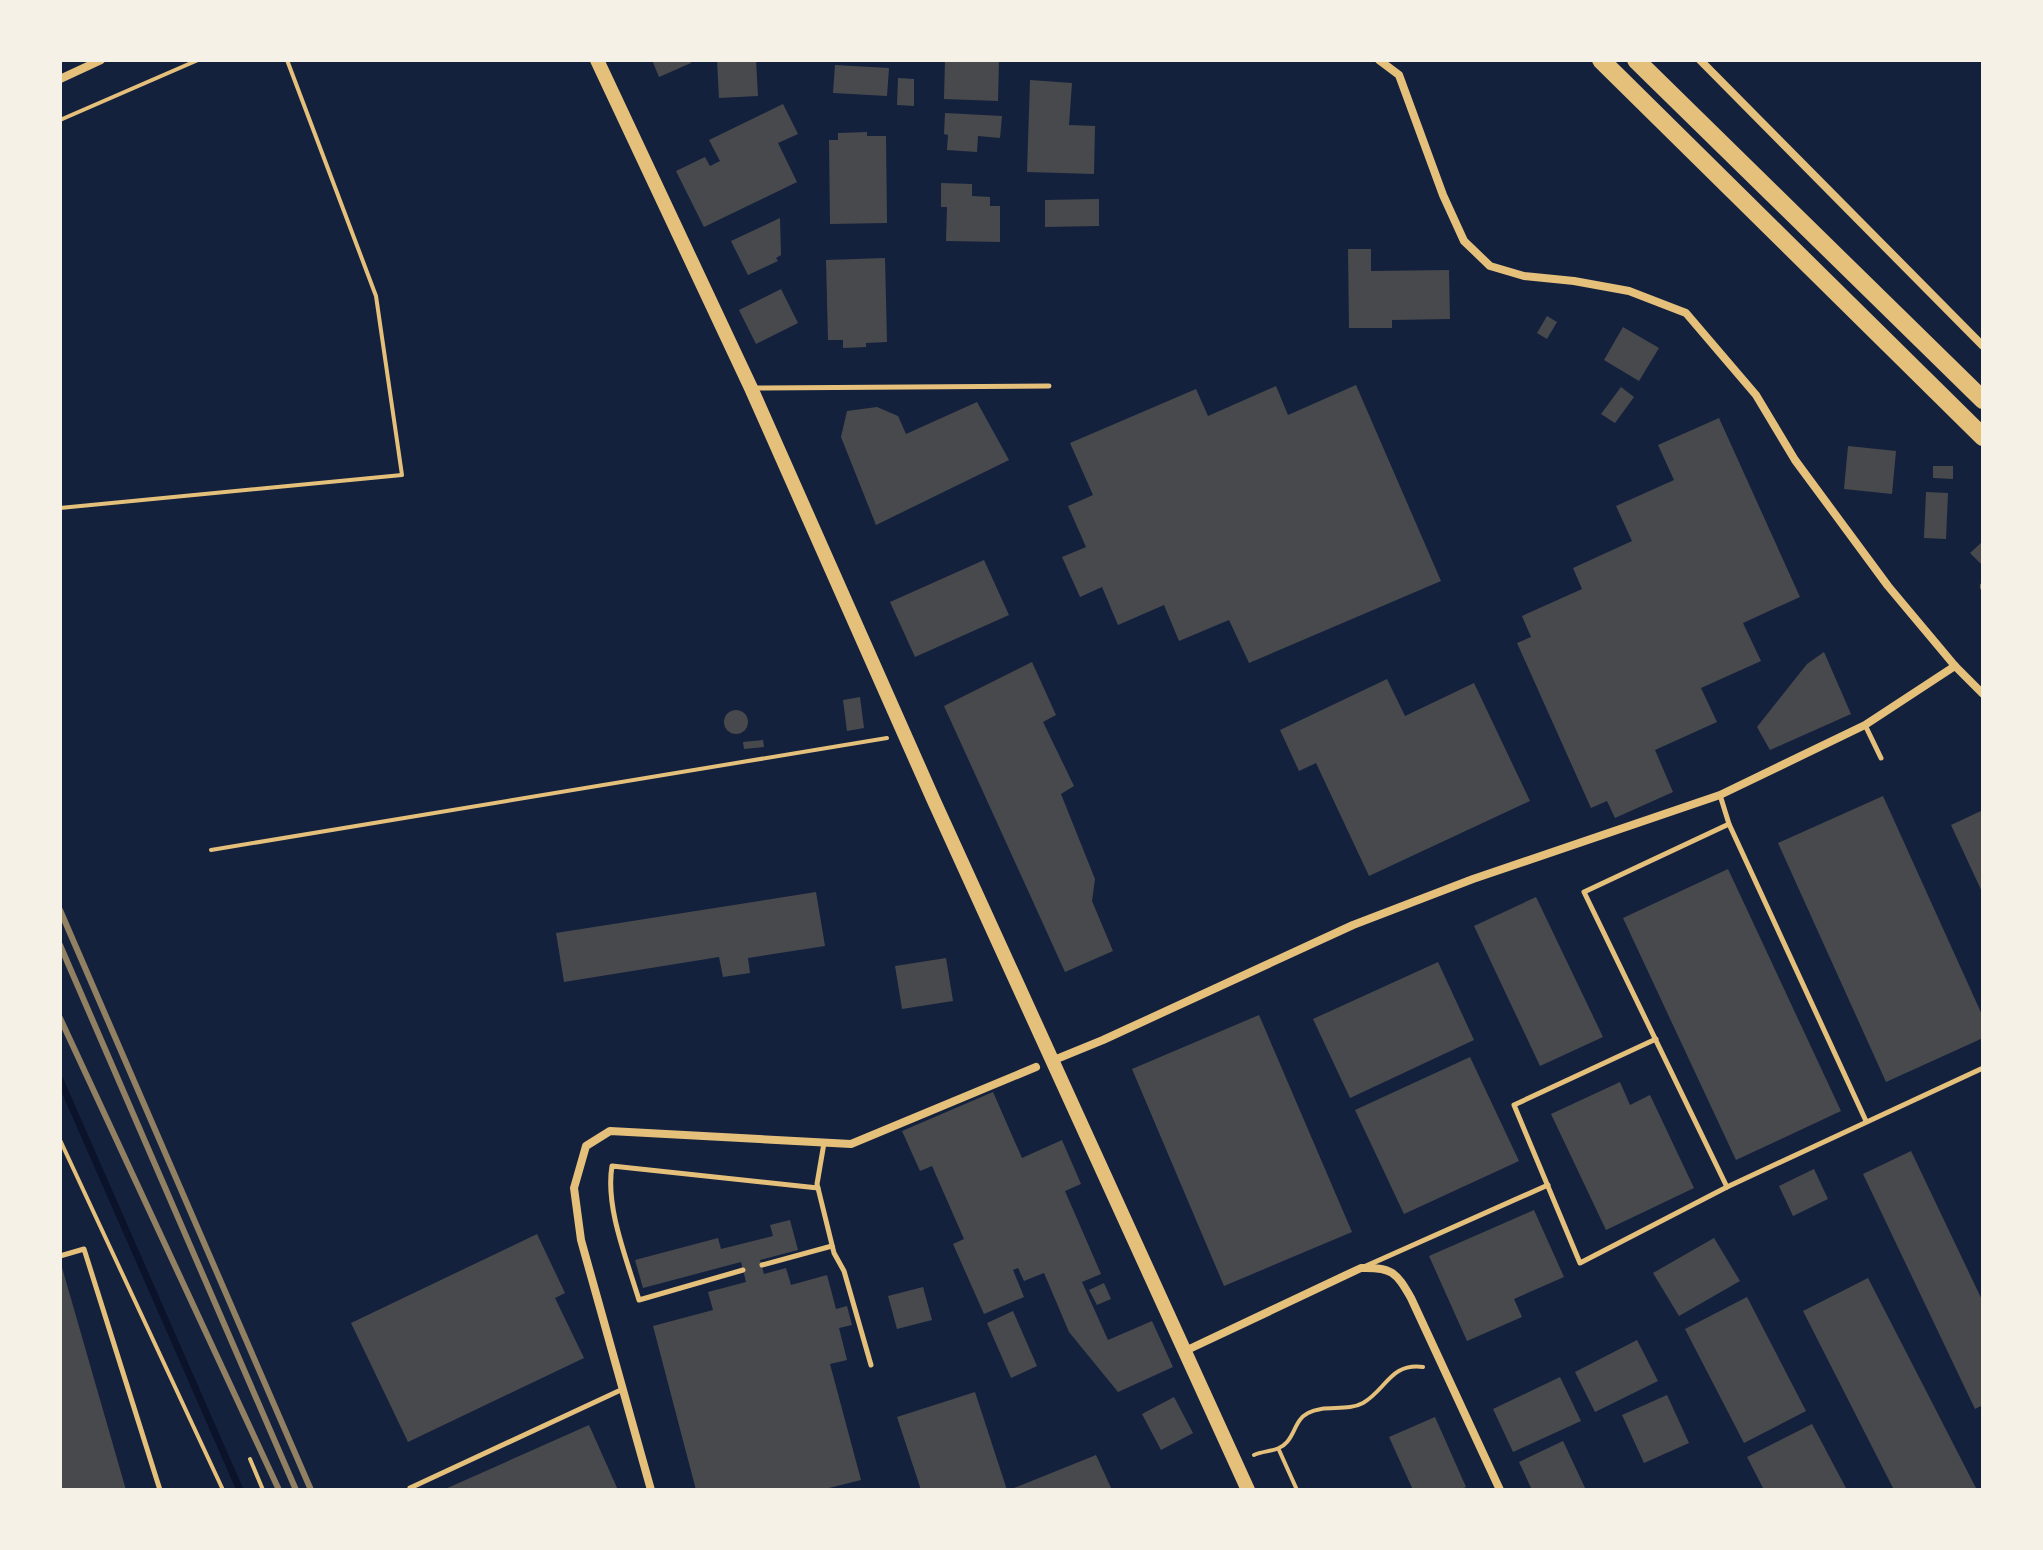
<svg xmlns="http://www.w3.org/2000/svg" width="2043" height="1550" font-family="Manrope,sans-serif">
  <rect width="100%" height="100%" fill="#14213d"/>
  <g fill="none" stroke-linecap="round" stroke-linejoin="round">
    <polyline stroke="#0b132b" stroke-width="7" points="60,1080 240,1490"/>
  </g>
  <g fill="#48494c">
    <polygon points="652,60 690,60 691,63 659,77"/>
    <polygon points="717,60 756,60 758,96 719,98"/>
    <polygon points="945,60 999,60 998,101 944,99"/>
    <polygon points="835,65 889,68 887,96 833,93"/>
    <polygon points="898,78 914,79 914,106 897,105"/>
    <polygon points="1030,80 1072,83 1069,125 1095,126 1094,174 1027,172"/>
    <polygon points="783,104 798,134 778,143 797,182 704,227 676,171 705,157 710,166 720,161 709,140"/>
    <polygon points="945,113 1002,116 1000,138 978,136 977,152 947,150 948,135 944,134"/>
    <polygon points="867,132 867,136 886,136 887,223 830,224 829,140 838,140 838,133"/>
    <polygon points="941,183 972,184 972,196 990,197 990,206 1000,206 1000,242 946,241 947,207 941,207"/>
    <polygon points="1099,199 1099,226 1045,227 1045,200"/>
    <polygon points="780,218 781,255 776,258 778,261 748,275 731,241"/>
    <polygon points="1348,249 1371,249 1371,271 1449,270 1450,319 1392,320 1392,328 1349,328"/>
    <polygon points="885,258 887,342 866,343 866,347 843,348 843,340 828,340 826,260"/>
    <polygon points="781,289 798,323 756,344 739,310"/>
    <polygon points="1547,316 1557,322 1547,339 1537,333"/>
    <polygon points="1623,327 1659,348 1639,381 1604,360"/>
    <polygon points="1356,385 1441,581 1249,663 1229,620 1179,641 1164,605 1118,625 1102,587 1080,597 1062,557 1086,547 1068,506 1093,495 1070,443 1196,389 1208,416 1276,386 1288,415"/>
    <polygon points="1621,387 1634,397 1615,423 1601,414"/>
    <polygon points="977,402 1009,460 876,525 841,437 847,411 877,407 898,416 906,434"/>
    <polygon points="1719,418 1800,597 1743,623 1761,661 1701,688 1717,722 1655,750 1673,792 1615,818 1607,801 1591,808 1517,643 1531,637 1522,616 1582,589 1573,568 1632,541 1616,506 1674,480 1658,445"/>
    <polygon points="1848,446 1896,451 1892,494 1844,489"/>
    <polygon points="1933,466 1953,466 1953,479 1933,478"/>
    <polygon points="1926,492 1948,493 1946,539 1924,538"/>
    <polygon points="1983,541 1983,566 1970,553"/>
    <polygon points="984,560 1009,615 915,657 890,602"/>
    <polygon points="1824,652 1851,714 1770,750 1757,727 1807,664"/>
    <polygon points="1032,662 1056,715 1043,722 1074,786 1061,794 1095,879 1092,901 1113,951 1065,972 944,706"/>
    <polygon points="1387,679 1405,716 1474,683 1530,801 1369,876 1316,763 1299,771 1280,730"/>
    <polygon points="860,697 864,728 847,731 843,700"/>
    <circle cx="736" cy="722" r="12"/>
    <polygon points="763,740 764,747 744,749 743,742"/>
    <polygon points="1883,796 1983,1017 1983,1038 1886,1082 1778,843"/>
    <polygon points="1983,810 1983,894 1951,825"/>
    <polygon points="1728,869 1841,1111 1736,1160 1623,918"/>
    <polygon points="816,892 825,946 748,958 750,973 723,977 719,957 564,982 556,933"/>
    <polygon points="1536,897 1603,1037 1540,1066 1474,926"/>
    <polygon points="946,958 953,1001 902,1009 895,966"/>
    <polygon points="1438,962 1474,1040 1350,1098 1313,1019"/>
    <polygon points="1259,1015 1352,1232 1224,1286 1132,1069"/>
    <polygon points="1470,1057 1519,1161 1404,1214 1355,1110"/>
    <polygon points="1620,1082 1630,1105 1650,1095 1694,1188 1606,1230 1551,1114"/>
    <polygon points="993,1092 1022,1158 1062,1140 1081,1184 1065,1191 1101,1274 1082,1282 1108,1340 1152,1321 1173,1367 1118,1392 1069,1332 1044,1273 1024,1281 1018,1268 1013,1270 1024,1297 984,1314 953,1244 964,1239 932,1166 920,1171 902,1131"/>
    <polygon points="1911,1151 1983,1302 1983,1405 1975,1409 1863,1174"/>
    <polygon points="1814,1169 1828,1199 1793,1216 1779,1186"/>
    <polygon points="1534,1210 1564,1277 1514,1299 1522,1317 1467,1341 1429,1256"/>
    <polygon points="790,1220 798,1250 760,1260 764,1274 786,1268 791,1285 827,1275 836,1309 847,1306 852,1325 839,1328 847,1360 830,1364 861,1480 821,1490 696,1490 653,1326 713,1310 708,1292 746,1282 741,1262 643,1288 635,1260 718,1238 721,1249 773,1236 770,1225"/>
    <polygon points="537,1234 565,1293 555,1298 584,1358 408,1442 351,1323"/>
    <polygon points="1714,1238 1740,1281 1679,1316 1653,1273"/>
    <polygon points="60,1264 61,1264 126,1490 60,1490"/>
    <polygon points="1868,1278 1977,1490 1894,1490 1803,1311"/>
    <polygon points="1104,1283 1111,1299 1097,1305 1089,1290"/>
    <polygon points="923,1287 932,1320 897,1329 888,1296"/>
    <polygon points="1747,1297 1806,1411 1744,1443 1685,1329"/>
    <polygon points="1013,1311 1037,1366 1011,1378 987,1323"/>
    <polygon points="1637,1340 1658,1381 1595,1412 1575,1372"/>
    <polygon points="1560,1377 1581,1421 1513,1452 1493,1409"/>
    <polygon points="975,1392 1007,1490 921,1490 897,1417"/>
    <polygon points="1667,1395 1689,1443 1644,1463 1622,1415"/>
    <polygon points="1174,1397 1193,1433 1161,1450 1142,1414"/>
    <polygon points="1435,1417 1466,1487 1459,1490 1413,1490 1389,1437"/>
    <polygon points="1812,1424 1847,1490 1764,1490 1747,1457"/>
    <polygon points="589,1425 618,1490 443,1490"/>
    <polygon points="1563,1441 1586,1490 1532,1490 1519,1462"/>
    <polygon points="1096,1455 1112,1490 1009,1490"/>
  </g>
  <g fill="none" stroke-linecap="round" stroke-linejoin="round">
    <g stroke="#e5c07b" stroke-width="4">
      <polyline points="60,120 198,60"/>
      <polyline points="60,508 402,475 376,296 287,60"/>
      <polyline points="211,850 887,738"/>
      <polyline points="60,1140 223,1490"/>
      <polyline points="1279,1450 1297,1490"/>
      <path d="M1254,1455c11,-5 25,-3 33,-13 8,-9 9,-23 21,-29 16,-9 39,-1 55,-10 24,-14 27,-40 60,-36"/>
      <polyline points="250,1459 263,1490"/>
    </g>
    <g stroke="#e5c07b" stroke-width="5">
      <polyline points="756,388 1049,386"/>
      <polyline points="1983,585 1983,588"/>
      <polyline points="1865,725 1881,758"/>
      <polyline points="1720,795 1729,824 1866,1121"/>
      <polyline points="1656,1039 1514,1105 1580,1263 1727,1187 1983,1068"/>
      <polyline points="824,1143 817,1184 834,1253 844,1271 871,1365"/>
      <polyline points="1727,1187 1584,892 1729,824"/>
      <polyline points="60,1256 84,1249 160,1490"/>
      <polyline points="762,1265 832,1246"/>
      <polyline points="1366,1266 1548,1185"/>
      <path d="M743,1270l-104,30c-12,-40 -34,-93 -27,-134l206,22"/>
      <polyline points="411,1490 410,1488 623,1389"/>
    </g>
    <g stroke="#e5c07b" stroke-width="8">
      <polyline points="1379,60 1399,75 1443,195 1464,241 1490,266 1524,276 1574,281 1629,291 1686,313 1756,395 1795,460 1888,586 1955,666 1983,694"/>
      <polyline points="1700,60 1983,346"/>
      <polyline points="60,79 101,60"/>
      <polyline points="1054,1060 1103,1040 1353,925 1473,879 1720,795 1865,725 1955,666"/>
      <path d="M1185,1351l176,-83c31,-1 35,4 50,30l89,192"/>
      <polyline points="651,1490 581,1240 574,1188 586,1146 610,1131 851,1144 1036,1067"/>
    </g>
    <polyline stroke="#e5c07b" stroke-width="14" points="597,60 751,388 934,801 1248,1490"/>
    <g stroke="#e5c07b" stroke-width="18">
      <polyline points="1601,60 1983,437"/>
      <polyline points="1636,60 1983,400"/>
    </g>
    <g stroke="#918062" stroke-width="6">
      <polyline points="60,910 311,1490"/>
      <polyline points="60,945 296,1490"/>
      <polyline points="60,1018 279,1490"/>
    </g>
  </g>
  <rect width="2043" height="1550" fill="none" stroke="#f6f1e7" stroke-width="124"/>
</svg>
